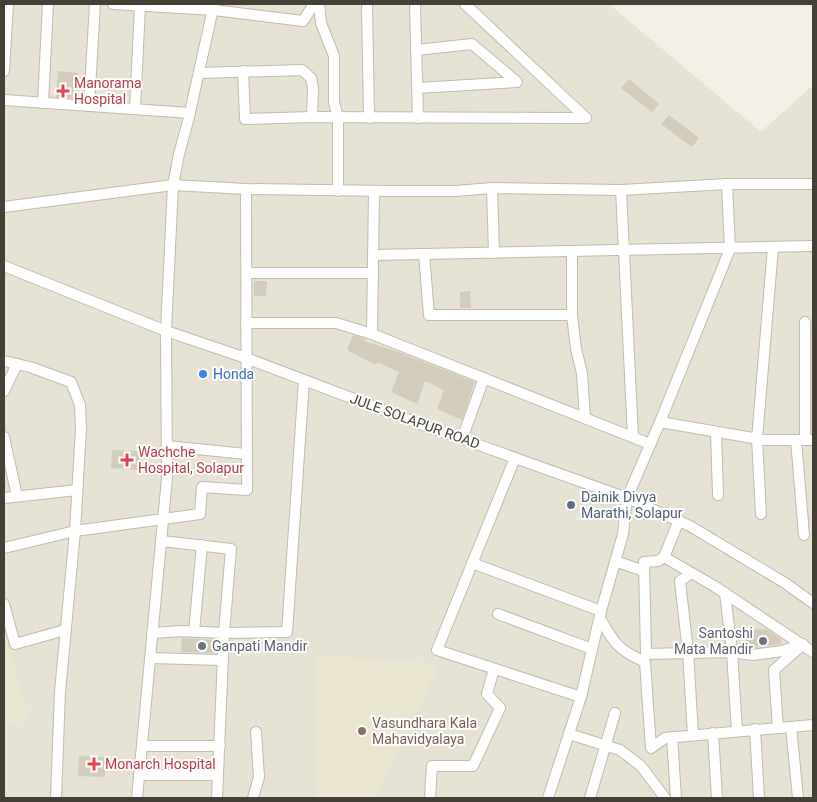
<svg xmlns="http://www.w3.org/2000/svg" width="817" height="802" font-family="Roboto,sans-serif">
  <rect width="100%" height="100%" fill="#f2efe5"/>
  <polygon fill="#e6e2d4" points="4,4 609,4 761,132 813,85 813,798 4,798"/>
  <g fill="#ebe6d0">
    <polygon points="4,627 29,720 4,725"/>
    <polygon points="316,655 440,664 376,798 316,798"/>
  </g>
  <g fill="#d3ccbb">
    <polygon points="58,71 78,73 75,98 56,97"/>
    <polygon points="629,79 659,104 652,112 621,88"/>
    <polygon points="669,115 699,138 692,147 661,124"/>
    <polygon points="254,281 267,281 266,296 254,296"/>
    <polygon points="470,291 471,308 460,308 460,292"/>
    <polygon points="353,335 365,339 364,341 399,352 475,382 462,420 437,409 444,390 425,381 417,404 391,392 399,372 377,362 376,365 347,350"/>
    <polygon points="112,450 140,451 139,470 111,468"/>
    <polygon points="766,629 781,639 781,644 752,648 746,647 746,630"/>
    <polygon points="182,638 217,640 216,653 181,652"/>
    <polygon points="79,756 106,757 105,777 78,776"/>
  </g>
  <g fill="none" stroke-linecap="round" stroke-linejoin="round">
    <g stroke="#c0bbab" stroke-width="12">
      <g id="street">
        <polyline points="113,4 214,10 303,21 314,4"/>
        <polyline points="319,4 321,23 334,56 334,102 338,118 338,191"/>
        <polyline points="367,4 369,118"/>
        <polyline points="415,4 418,118"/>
        <polyline points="416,50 472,44 517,82 417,88"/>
        <polyline points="4,71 8,4"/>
        <polyline points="243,71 245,119 312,117 586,118 465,4"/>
        <polyline points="199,73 302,70 311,78 313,88 312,117"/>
        <polyline points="4,100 190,113"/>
        <polyline points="43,103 48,4"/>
        <polyline points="89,106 95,4"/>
        <polyline points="135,109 140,6"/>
        <polyline points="492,188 494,253"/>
        <polyline points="621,190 633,437"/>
        <polyline points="374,191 372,334 650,444"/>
        <polyline points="4,207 173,185 246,189 388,191 455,191 492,188 621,190 727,184 813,184"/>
        <polyline points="572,252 572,315 576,349 582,373 585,418"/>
        <polyline points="424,254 429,315 572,315"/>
        <polyline points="373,255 813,246"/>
        <polyline points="4,266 166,331 246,358 420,424 627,498 690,526 785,583 813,603"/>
        <polyline points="247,273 373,273"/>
        <polyline points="805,322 805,440"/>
        <polyline points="246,323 336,323 372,334"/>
        <polyline points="4,361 30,367 71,382 80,405 81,429 75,531 60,692 56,798"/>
        <polyline points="4,391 17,364"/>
        <polyline points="660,422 765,440 813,440"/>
        <polyline points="716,432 718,495"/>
        <polyline points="4,437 17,496"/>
        <polyline points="462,439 484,378"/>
        <polyline points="796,440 804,535"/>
        <polyline points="167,446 246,454"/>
        <polyline points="515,458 437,650 581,697"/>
        <polyline points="4,498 77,490"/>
        <polyline points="761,514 757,439 773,247"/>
        <polyline points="679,520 664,557 714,586 813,652"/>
        <polyline points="162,541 231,549 224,633 217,798"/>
        <polyline points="4,548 75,531 200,514 202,487 247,490 246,189"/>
        <polyline points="664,557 658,561 644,562 646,654 732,652 752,655 782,651 803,644"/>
        <polyline points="615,561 644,571"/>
        <polyline points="472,563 601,611"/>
        <polyline points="691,573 680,581 688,652 693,735"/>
        <polyline points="725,593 732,652 737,731"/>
        <polyline points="4,604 15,644 65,630"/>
        <polyline points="498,614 592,649"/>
        <path d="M600,618c14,25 18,32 45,44l6,86 14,-10 148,-13"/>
        <polyline points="194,632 202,545"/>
        <polyline points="152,633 182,631 224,633 287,632 304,380"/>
        <polyline points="150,658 222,660"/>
        <polyline points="791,727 798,798"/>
        <polyline points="778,728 774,670 799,648"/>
        <polyline points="755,729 759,798"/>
        <polyline points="713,733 717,798"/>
        <polyline points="569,734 620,750 641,766 665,798"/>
        <polyline points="672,737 676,798"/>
        <polyline points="142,746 220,746"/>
        <polyline points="139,775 218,775"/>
        <polyline points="137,798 167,478 166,331 173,185 179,154 188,121 214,4"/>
        <polyline points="253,798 259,777 256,732"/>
        <polyline points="430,798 432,766 473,766 500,708 487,694 494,669"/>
        <polyline points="548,798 581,697 601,611 623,534 627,498 660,422 730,249 727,184"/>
        <polyline points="590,798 615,713"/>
      </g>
    </g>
    <use href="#street" stroke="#fff" stroke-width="10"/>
  </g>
  <g fill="#e0444e" stroke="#fff" stroke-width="2">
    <path d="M60.5 83.5h5v5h5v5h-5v5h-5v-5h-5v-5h5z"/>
    <path d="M124.5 452.5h5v5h5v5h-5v5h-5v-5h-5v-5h5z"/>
    <path d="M91.5 756.5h5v5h5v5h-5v5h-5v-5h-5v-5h5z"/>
  </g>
  <circle fill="#3f7fe0" stroke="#fff" stroke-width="2" cx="203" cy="374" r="5"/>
  <circle fill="#5c6f8a" stroke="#fff" stroke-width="2" cx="571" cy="505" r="5"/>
  <g fill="#6b7280" stroke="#fff" stroke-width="2">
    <circle cx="763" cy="641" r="5"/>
    <circle cx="202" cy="646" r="5"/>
  </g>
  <circle fill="#8d6e63" stroke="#fff" stroke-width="2" cx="362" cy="731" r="5"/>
  <g text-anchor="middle" stroke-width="4" stroke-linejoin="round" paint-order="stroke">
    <g font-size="14" fill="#be3a42" stroke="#fff" text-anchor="start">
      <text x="74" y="88">Manorama<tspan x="74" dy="16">Hospital</tspan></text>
      <text x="138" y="457">Wachche<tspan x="138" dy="16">Hospital, Solapur</tspan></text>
      <text x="105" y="769">Monarch Hospital</text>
    </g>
    <g font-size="14" fill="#366cbe" stroke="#fff" text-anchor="start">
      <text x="213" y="379">Honda</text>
    </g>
    <g font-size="14" fill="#444035" stroke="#fff">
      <text transform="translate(415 421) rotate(20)" y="5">JULE SOLAPUR ROAD</text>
    </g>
    <g font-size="14" fill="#4e5e75" stroke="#fff" text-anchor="start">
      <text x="581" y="502">Dainik Divya<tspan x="581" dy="16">Marathi, Solapur</tspan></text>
    </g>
    <g font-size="14" fill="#5b616d" stroke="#fff" text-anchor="end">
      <text x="753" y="638">Santoshi<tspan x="753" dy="16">Mata Mandir</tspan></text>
      <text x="212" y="651" text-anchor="start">Ganpati Mandir</text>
    </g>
    <g font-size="14" fill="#785e54" stroke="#fff" text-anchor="start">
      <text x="372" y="728">Vasundhara Kala<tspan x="372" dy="16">Mahavidyalaya</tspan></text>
    </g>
  </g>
  <rect width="817" height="802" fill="none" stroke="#444035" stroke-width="10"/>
</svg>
